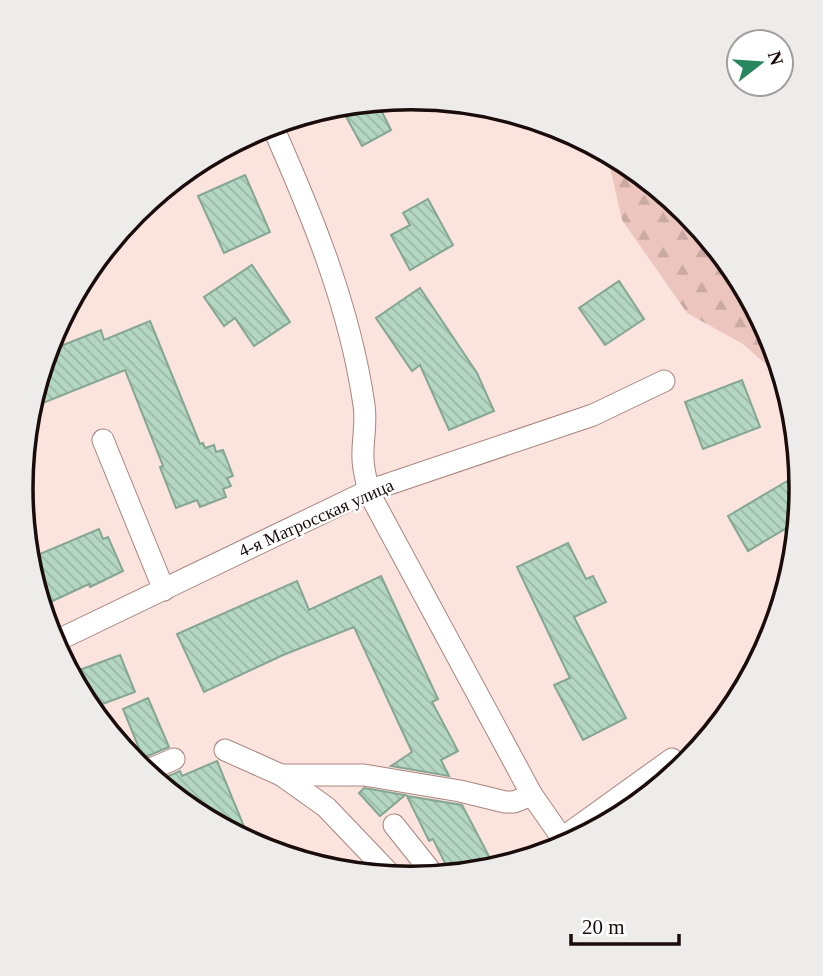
<svg xmlns="http://www.w3.org/2000/svg" width="823" height="976" font-family="'Times New Roman',serif">
  <defs>
    <pattern id="forest-firs" width="22" height="20" patternUnits="userSpaceOnUse" patternTransform="scale(1.75)"><rect width="22" height="20" fill="#ecc6be"/><path d="M5 1l3.5 6h-7zM16 11l3.5 6h-7z" fill="#caa9a2"/></pattern>
    <pattern id="building-back-hatch" width="6" height="6" patternUnits="userSpaceOnUse" patternTransform="scale(1.75)"><rect width="6" height="6" fill="#b4d7c3"/><path d="M-1 5l2 2M0 0l6 6M5-1l2 2" fill="none" stroke="#9ab7a6"/></pattern>
  </defs>
  <rect width="100%" height="100%" fill="#fbe3de"/>
  <polygon fill="url(#forest-firs)" points="608,158 688,212 772,339 780,377 743,344 687,313 622,220"/>
  <g fill="url(#building-back-hatch)" stroke="#84a693" stroke-width="2">
    <polygon points="378,104 391,130 362,146 343,111"/>
    <polygon points="245,175 270,232 224,253 198,196"/>
    <polygon points="428,199 453,245 410,270 391,235 410,225 403,213"/>
    <polygon points="252,265 290,322 254,346 235,318 224,326 204,297"/>
    <polygon points="619,281 644,319 605,345 579,308"/>
    <polygon points="420,288 477,373 494,411 449,430 420,365 412,371 376,318"/>
    <polygon points="150,321 200,444 203,443 205,448 214,445 216,452 223,450 233,476 227,478 231,486 223,489 226,497 200,507 197,500 176,508 160,467 163,466 125,370 38,405 48,351 101,330 104,340"/>
    <polygon points="742,380 760,427 703,449 685,402"/>
    <polygon points="789,480 800,499 795,523 748,551 728,516"/>
    <polygon points="99,529 103,539 108,537 123,571 90,587 89,584 44,605 35,556"/>
    <polygon points="568,543 586,579 593,576 606,602 574,617 626,718 583,740 554,685 570,678 517,567"/>
    <polygon points="381,576 438,699 432,702 458,751 441,760 449,776 391,766 412,752 354,627 283,655 204,692 177,634 297,581 309,610"/>
    <polygon points="120,655 135,692 97,706 74,672"/>
    <polygon points="148,698 169,747 143,758 123,709"/>
    <polygon points="217,761 250,841 159,780 180,771 182,776"/>
    <polygon points="364,788 405,795 380,816 359,793"/>
    <polygon points="407,796 462,805 492,862 449,871 433,839 429,841"/>
  </g>
  <g fill="none" stroke-linecap="round" stroke-linejoin="round">
    <g stroke="#a9857d" stroke-width="23">
      <g id="lane">
        <path d="M272,125c40,90 78,182 92,280 3,19 -2,36 -1,54 0,10 4,22 5,32l164,304 30,43 1,9"/>
        <polyline points="103,440 164,590"/>
        <polyline points="54,642 368,491 593,415 664,381"/>
        <polyline points="225,750 281,775 326,807 390,874"/>
        <polyline points="146,771 174,759"/>
        <polyline points="281,775 364,775 460,791 505,802 514,802 532,795"/>
        <polyline points="394,825 433,874"/>
        <polyline points="562,838 672,759"/>
      </g>
    </g>
    <use href="#lane" stroke="#fff" stroke-width="21"/>
  </g>
  <g text-anchor="middle" stroke-width="5" stroke-linejoin="round" paint-order="stroke">
    <g font-size="18" fill="#190c0a" stroke="#fff">
      <text transform="translate(316 518) rotate(-24)" y="6">4-я Матросская улица</text>
    </g>
  </g>
  <path d="M0 0H823V976H0ZM33 488a378 378 0 1 1 756 0a378 378 0 1 1-756 0Z" fill="#edeceb" fill-rule="evenodd"/>
  <path fill="none" stroke="#190c0a" stroke-width="3.5" d="M33 488a378 378 0 1 1 756 0a378 378 0 1 1-756 0Z"/>
  <g transform="translate(760 63) rotate(73)"><circle r="33" fill="#ffffff" stroke="#a39e9d" stroke-width="2"/>
  <path d="M0-5L12 26L0 18L-12 26Z" fill="#28875f"/>
  <text y="-10" font-size="19" font-weight="bold" text-anchor="middle" fill="#190c0a">N</text>
  </g>
  <path d="M571 934v10h108v-10" fill="none" stroke="#190c0a" stroke-width="3.5"/>
  <text x="582" y="934" font-size="21" fill="#190c0a" stroke="#ffffff" stroke-width="5" paint-order="stroke">20 m</text>
</svg>
